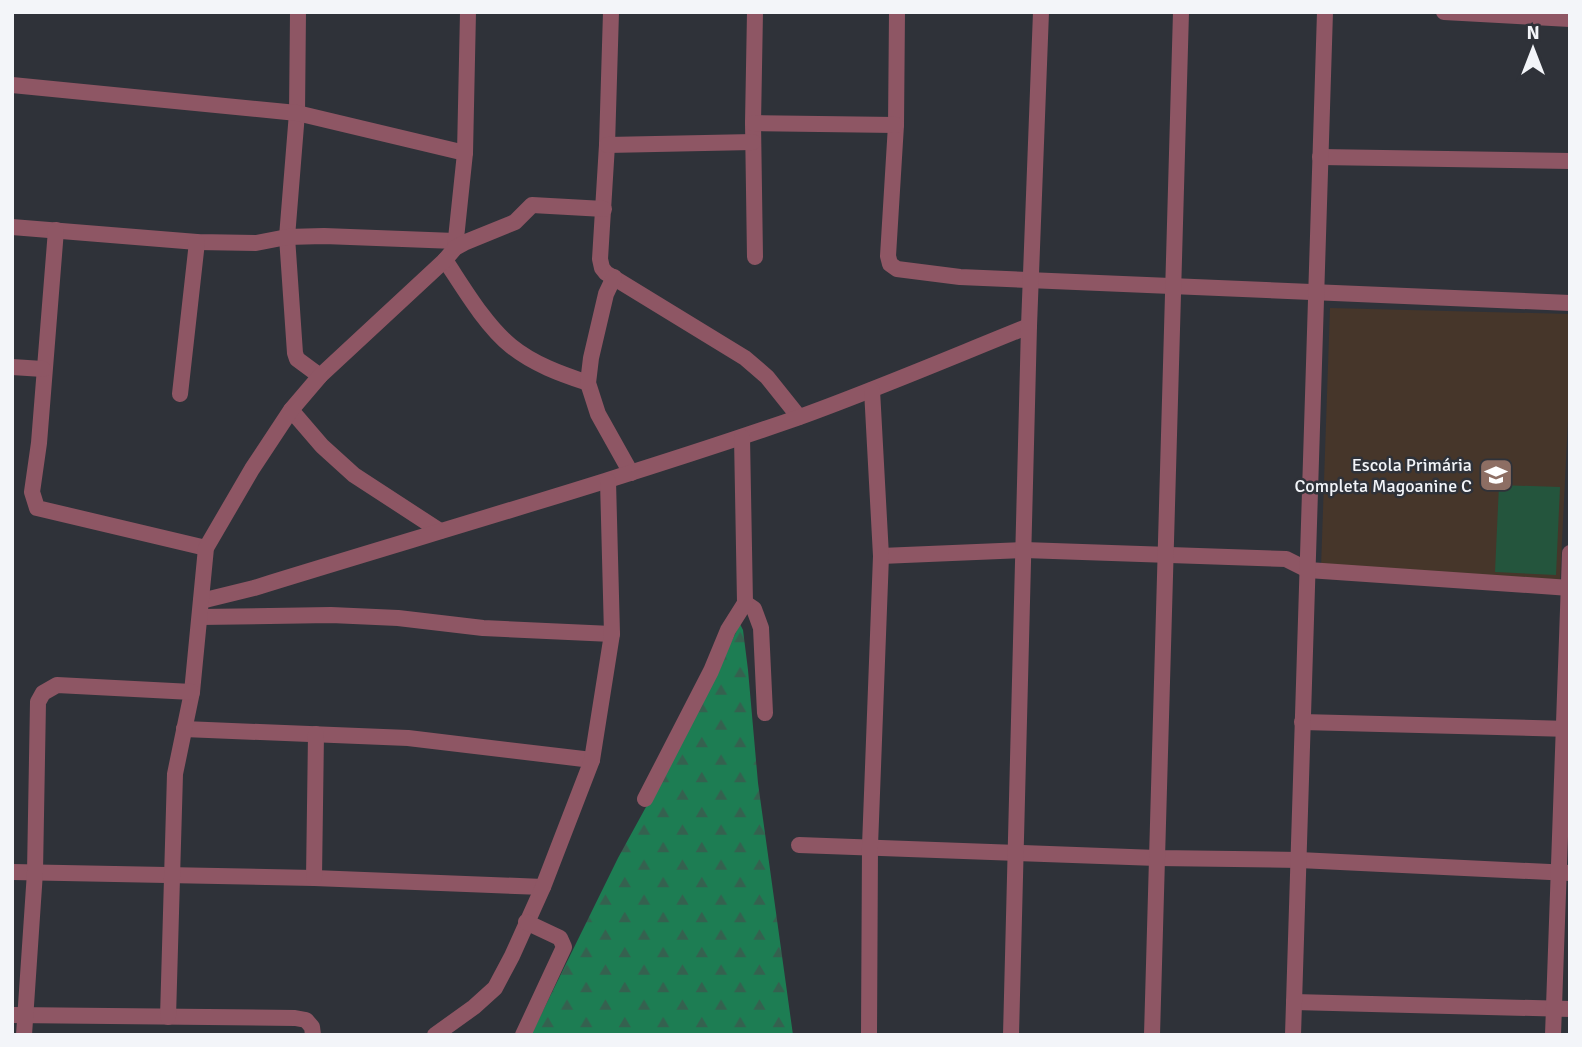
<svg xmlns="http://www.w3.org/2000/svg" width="1582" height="1047" font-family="Signika,sans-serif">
  <defs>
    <pattern id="forest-firs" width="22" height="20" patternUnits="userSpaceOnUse" patternTransform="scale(1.75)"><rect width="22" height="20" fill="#1d7d53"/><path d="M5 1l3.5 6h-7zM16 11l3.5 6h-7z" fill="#35614f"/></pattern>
  </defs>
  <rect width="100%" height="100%" fill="#2f3239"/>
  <polygon fill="#46362a" points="1330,308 1570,314 1570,379 1560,582 1321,568"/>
  <polygon fill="#24553d" points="1499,485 1560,487 1556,575 1495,572"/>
  <polygon fill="url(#forest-firs)" points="740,624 743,630 748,670 758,783 793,1035 531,1035 618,858 686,734"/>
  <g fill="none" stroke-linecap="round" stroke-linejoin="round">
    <g stroke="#8e5664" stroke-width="16">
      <polyline points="298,12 297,113 287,237 295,353 297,359 320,376"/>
      <polyline points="611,12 607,145 600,259 602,268 606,273 745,358 767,377 799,417"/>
      <polyline points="755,12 753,123 755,257"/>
      <polyline points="897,12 896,125 888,256 890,264 897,269 960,277 1570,303"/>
      <polyline points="1444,12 1570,19"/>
      <polyline points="12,85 297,113 465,153"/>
      <polyline points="753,123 896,125"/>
      <polyline points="607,145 753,142"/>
      <polyline points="1320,157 1570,161"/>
      <polyline points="12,227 197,242 256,243 287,237 324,236 455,241"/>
      <polyline points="56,230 39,443 32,492 37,508 206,548"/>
      <polyline points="455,248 465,153 468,12"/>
      <path d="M445,260c18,27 40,65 66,86 22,18 50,28 77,37"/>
      <polyline points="614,277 606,294 591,358 588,383 598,414 631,473"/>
      <polyline points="12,367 43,369"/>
      <polyline points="180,394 197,242"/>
      <polyline points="291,410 322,446 354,475 440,531"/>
      <polyline points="881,556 1024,550 1286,559 1308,570 1570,588"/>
      <path d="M201,601l53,-13c181,-56 364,-108 543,-170 78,-28 155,-61 232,-92"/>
      <polyline points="745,603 754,609 761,628 765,713"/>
      <polyline points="200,617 331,615 398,618 483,628 612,634"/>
      <polyline points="1302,722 1570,729"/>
      <polyline points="184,729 408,738 592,760"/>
      <polyline points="645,799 711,671 728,630 745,603 742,437"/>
      <polyline points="799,845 1157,858 1299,860 1570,873"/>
      <polyline points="12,872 314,878 543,887"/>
      <polyline points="314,878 316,734"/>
      <polyline points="1294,1002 1570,1009"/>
      <polyline points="12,1015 295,1018 306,1020 312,1027 313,1035"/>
      <polyline points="168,1017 175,774 192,692 206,548 252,469 291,410 320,376 445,260 455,248 466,242 515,222 532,205 604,209"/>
      <polyline points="24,1035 35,872 38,702 43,693 57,685 192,692"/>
      <polyline points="435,1035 474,1007 495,988 512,956 543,887 592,760 612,634 608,481"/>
      <polyline points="523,1035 564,947 560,938 526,922"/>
      <polyline points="869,1035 870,846 881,556 872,390"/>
      <polyline points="1011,1035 1029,326 1041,12"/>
      <polyline points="1152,1035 1181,12"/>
      <polyline points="1293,1035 1325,12"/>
      <polyline points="1553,1035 1570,553"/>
    </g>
  </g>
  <defs>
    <g id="school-square" transform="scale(1.75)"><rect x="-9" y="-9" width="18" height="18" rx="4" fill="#8d6e63" stroke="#2f3239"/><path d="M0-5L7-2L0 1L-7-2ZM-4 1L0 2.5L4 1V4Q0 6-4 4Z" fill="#fff"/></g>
  </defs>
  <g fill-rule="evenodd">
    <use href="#school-square" x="1496" y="475"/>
  </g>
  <g text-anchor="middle" stroke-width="5" stroke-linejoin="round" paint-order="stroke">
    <g font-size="18" fill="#f3f5f9" stroke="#2f3239" text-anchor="end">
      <text x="1472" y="471">Escola Primária<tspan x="1472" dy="21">Completa Magoanine C</tspan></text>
    </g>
  </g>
  <rect width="1582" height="1047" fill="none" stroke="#f3f5f9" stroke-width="28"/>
  <g transform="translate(1533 49)" stroke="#2f3239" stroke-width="5" paint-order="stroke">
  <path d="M0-5L12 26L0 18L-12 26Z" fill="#f3f5f9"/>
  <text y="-10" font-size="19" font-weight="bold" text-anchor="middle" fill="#f3f5f9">N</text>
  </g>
</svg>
